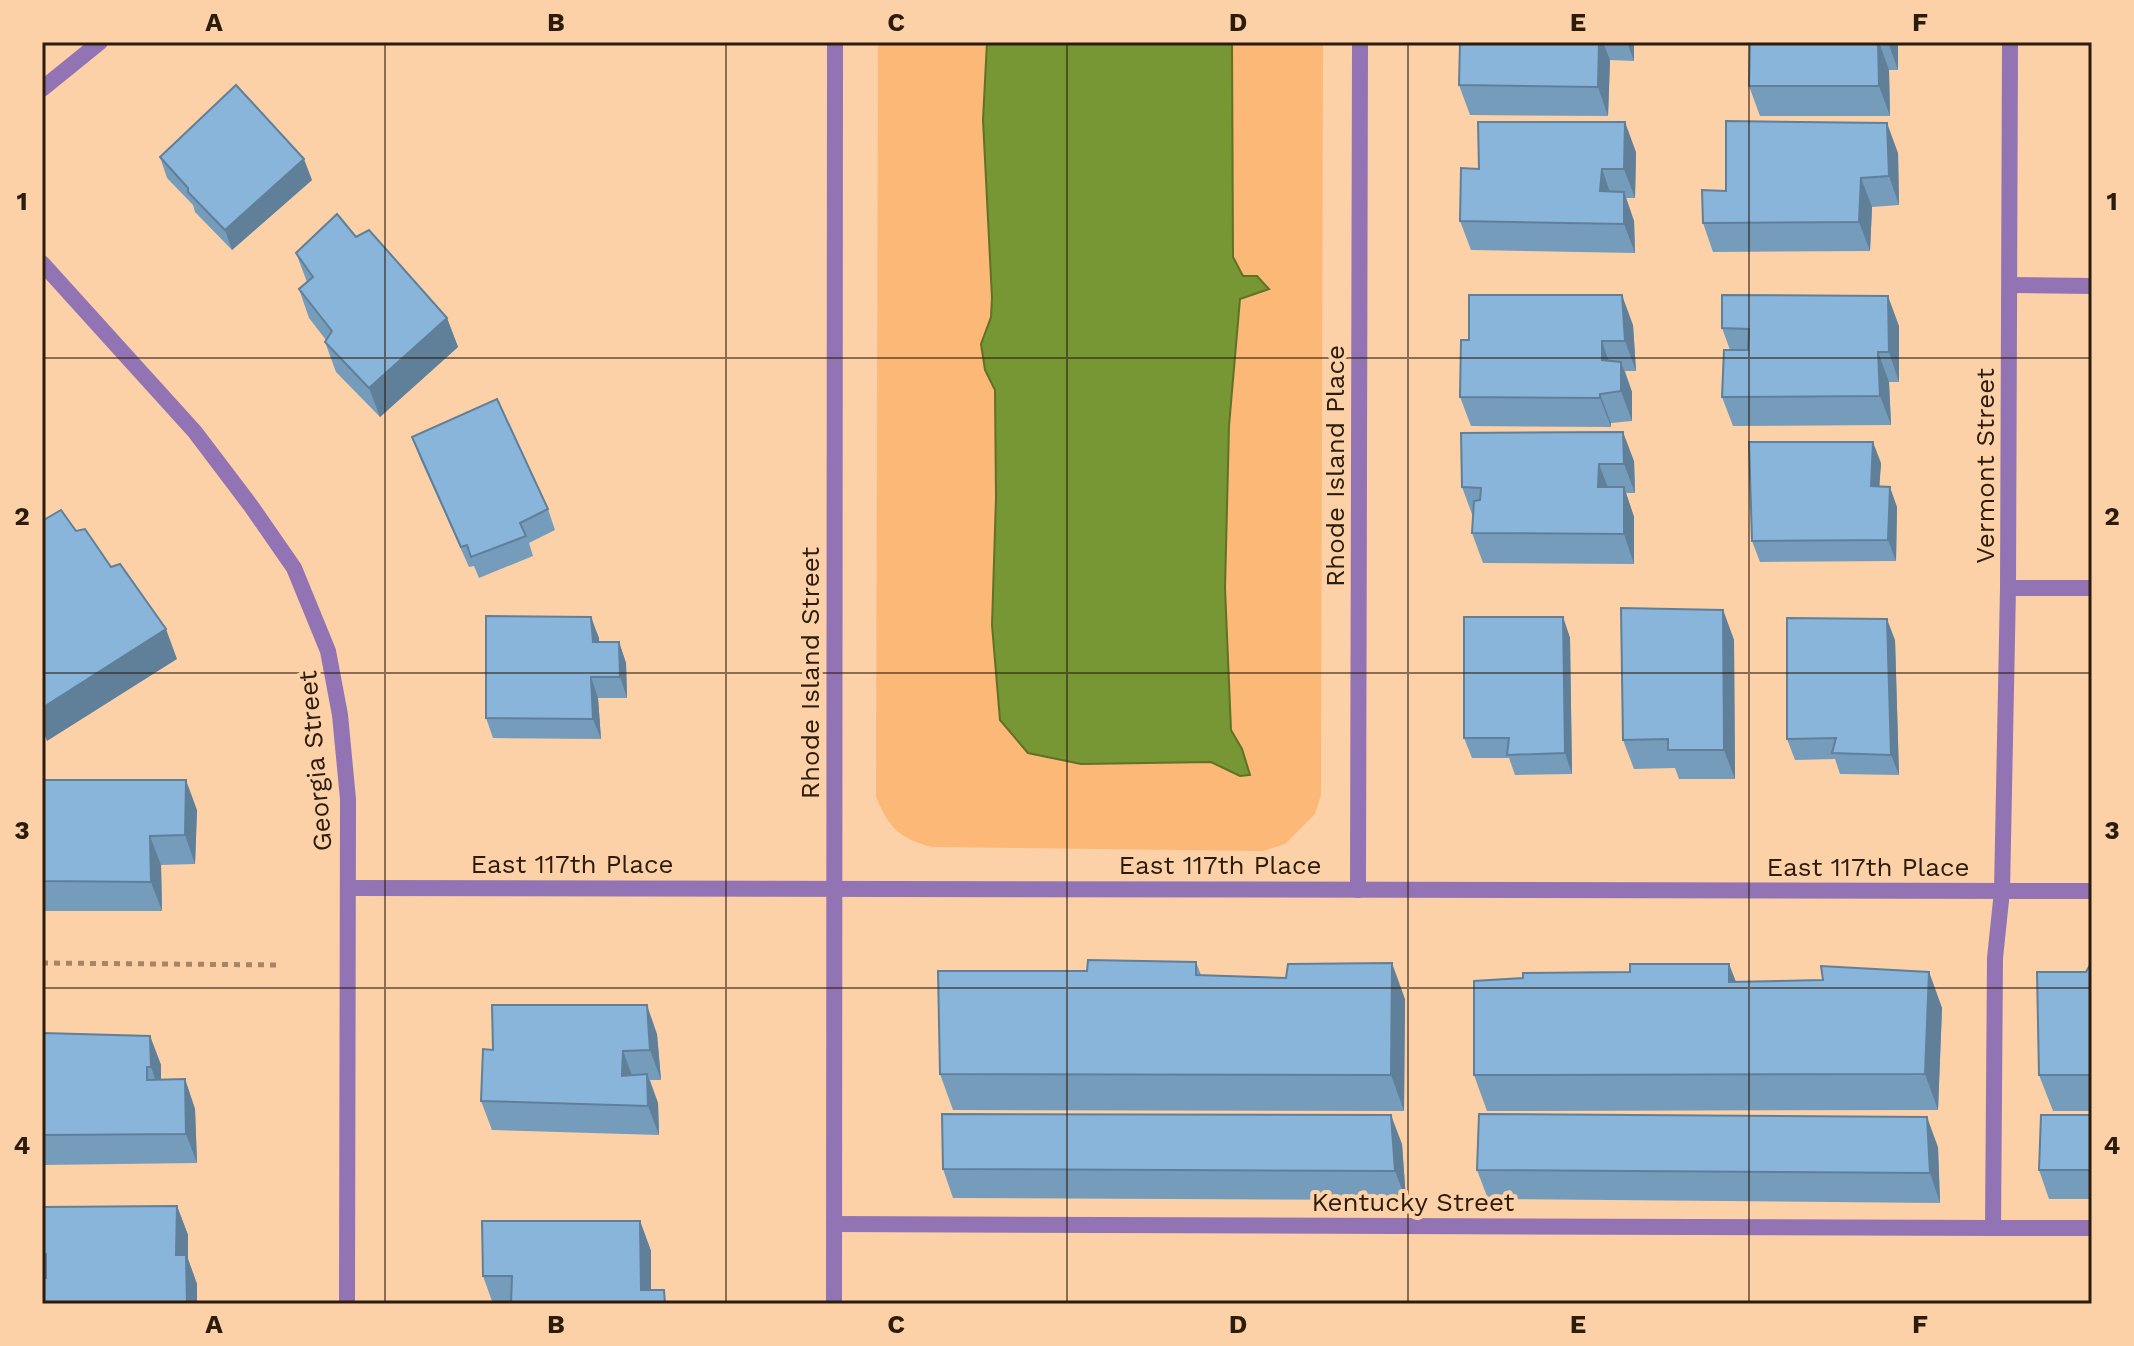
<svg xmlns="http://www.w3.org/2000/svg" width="2134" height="1346" font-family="'Work Sans',sans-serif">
  <rect width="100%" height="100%" fill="#fcd1a8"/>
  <path fill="#fbb876" d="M878,42h109l-4,78 9,178 -1,19 -10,27 4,26 10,20 5,330 28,33 53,11 130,-2 29,14 10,-2 -8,-25 -11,-19 -6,-142 4,-162 11,-128 28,-9 -25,-13 -10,-19 -1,-215h91l-2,753 -6,19 -30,30 -22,7 -331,-4c-32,-8 -43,-19 -56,-50z"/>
  <polygon fill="#779634" stroke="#607128" stroke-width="2" points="987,42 1232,42 1233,257 1243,276 1257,276 1269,289 1240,299 1229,426 1225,588 1231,730 1242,749 1250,775 1240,776 1211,762 1081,764 1028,753 1000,720 992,625 996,498 995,390 985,370 981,344 991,317 992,298 983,120"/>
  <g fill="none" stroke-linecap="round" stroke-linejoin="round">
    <polyline stroke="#a48566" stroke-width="5" stroke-dasharray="6 6" stroke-linecap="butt" points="42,963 282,965"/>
    <g stroke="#9274b4" stroke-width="16">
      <polyline points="2008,588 2092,588"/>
      <polyline points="2002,891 1995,958 1993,1228 2092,1228"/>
    </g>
    <g stroke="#9274b4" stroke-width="16">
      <polyline points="42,89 100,42"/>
      <polyline points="42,263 195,432 251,506 294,568 328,651 340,715 348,799 347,1304"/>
      <polyline points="2010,285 2092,286"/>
      <polyline points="349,888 2092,891"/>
      <polyline points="1358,890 1360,42"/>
      <polyline points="2002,891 2008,588 2010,42"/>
      <polyline points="834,1224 1993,1228"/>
      <polyline points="834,1304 835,42"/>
    </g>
  </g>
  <g fill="#769cbc">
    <polygon points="1460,42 1634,42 1634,61 1610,60 1608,116 1470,115 1459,85"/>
    <polygon points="1750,42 1898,42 1898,70 1889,70 1890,116 1760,116 1749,86"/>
    <polygon points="1636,152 1635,198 1626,198 1634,221 1635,253 1471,250 1460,221 1479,169"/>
    <polygon points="1898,153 1899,205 1872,207 1870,251 1713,252 1703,223 1726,191"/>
    <polygon points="160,157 312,180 232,250 195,212 193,205 167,178"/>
    <polygon points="356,237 447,318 458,347 380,417 336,372 325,342 326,340 309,318 299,289 307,282 296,253"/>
    <polygon points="1633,325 1636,371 1625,371 1632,392 1632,421 1611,423 1611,427 1471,426 1460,397"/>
    <polygon points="1899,326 1899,382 1889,382 1891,425 1733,426 1722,397 1730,350 1722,328"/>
    <polygon points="1461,433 1634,461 1635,493 1626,493 1634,517 1634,564 1483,563 1472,533 1473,517 1462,487"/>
    <polygon points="412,437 548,509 555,530 529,543 533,556 479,578 474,566 469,567 420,458"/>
    <polygon points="1881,463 1879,486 1897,507 1896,561 1760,562 1752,541"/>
    <polygon points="1723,610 1734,640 1735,779 1679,779 1675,768 1634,769 1623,740"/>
    <polygon points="591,617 599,642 619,642 626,663 627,698 598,698 601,739 493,738 486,718"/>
    <polygon points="1563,617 1570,638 1572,774 1515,775 1509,758 1472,758 1464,738"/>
    <polygon points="1895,640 1899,775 1840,774 1835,759 1795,760 1787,739"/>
    <polygon points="42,780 197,810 195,864 161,865 162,911 42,911"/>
    <polygon points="1196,962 1201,975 1405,999 1404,1111 953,1110 940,1074 1087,971"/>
    <polygon points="1729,964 1736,982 1823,980 1929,972 1942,1008 1938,1110 1487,1111 1474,1075 1630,972"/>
    <polygon points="2092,965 2092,1111 2053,1111 2039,1075 2086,972"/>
    <polygon points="42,1033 150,1036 161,1065 161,1080 185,1079 195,1109 197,1163 42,1165"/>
    <polygon points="657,1034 661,1080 650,1080 658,1103 659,1135 492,1130 481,1101 493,1050"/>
    <polygon points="2092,1115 2092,1199 2049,1199 2039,1170"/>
    <polygon points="1402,1144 1406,1200 953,1198 943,1169"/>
    <polygon points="1938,1147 1940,1203 1488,1199 1477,1170"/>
    <polygon points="177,1206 188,1235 188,1259 197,1284 42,1304 42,1207"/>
    <polygon points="640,1221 651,1251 651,1290 669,1304 493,1304 483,1276"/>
  </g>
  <g fill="#607f99">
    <polygon points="1599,42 1603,42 1610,60 1608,116 1598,87"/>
    <polygon points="1627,42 1634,42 1634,61"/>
    <polygon points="1879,42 1889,70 1890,116 1879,86"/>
    <polygon points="1888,42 1898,42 1898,70"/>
    <polygon points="1625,122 1636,152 1635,198 1624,169"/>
    <polygon points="1887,123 1898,153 1899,205 1889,176"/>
    <polygon points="304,159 312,180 232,250 225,230"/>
    <polygon points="1602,169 1612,198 1600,191"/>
    <polygon points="1861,178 1872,207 1870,251 1859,222"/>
    <polygon points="1624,192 1634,221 1635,253 1624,224"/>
    <polygon points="1622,295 1633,325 1636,371 1625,341"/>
    <polygon points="1888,296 1899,326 1899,382 1889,352"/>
    <polygon points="447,318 458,347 380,417 369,388"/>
    <polygon points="1602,341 1612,371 1602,360"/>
    <polygon points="1878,352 1889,382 1891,425 1880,396"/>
    <polygon points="1621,362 1632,392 1632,421 1621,391"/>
    <polygon points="1600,394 1611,423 1611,427 1600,398"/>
    <polygon points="1623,432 1634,461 1635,493 1624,464"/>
    <polygon points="1873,442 1881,463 1878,507 1871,486"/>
    <polygon points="1599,464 1610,493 1598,487"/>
    <polygon points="1624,487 1634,517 1634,564 1624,534"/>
    <polygon points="1890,487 1897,507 1896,561 1888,540"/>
    <polygon points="1723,610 1734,640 1735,779 1724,750"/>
    <polygon points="591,617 599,638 600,662 593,642"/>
    <polygon points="1563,617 1570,638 1572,774 1565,753"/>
    <polygon points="1887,619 1895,640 1899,775 1891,755"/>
    <polygon points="166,629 177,659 47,741 42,728 42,708"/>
    <polygon points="619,642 626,663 627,698 620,677"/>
    <polygon points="591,677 598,698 601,739 593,719"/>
    <polygon points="186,780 197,810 195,864 185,835"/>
    <polygon points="150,836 161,865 162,911 151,882"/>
    <polygon points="1392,963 1405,999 1404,1111 1391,1075"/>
    <polygon points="1729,964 1743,1001 1729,982"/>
    <polygon points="1929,972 1942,1008 1938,1110 1925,1074"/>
    <polygon points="647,1005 657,1034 661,1080 650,1050"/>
    <polygon points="150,1036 161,1065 161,1096 151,1067"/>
    <polygon points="623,1051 634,1081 622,1076"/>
    <polygon points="647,1074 658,1103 659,1135 648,1106"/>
    <polygon points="185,1079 195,1109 197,1163 186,1134"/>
    <polygon points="1391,1115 1402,1144 1406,1200 1395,1171"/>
    <polygon points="1927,1117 1938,1147 1940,1203 1930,1173"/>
    <polygon points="177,1206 188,1235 188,1259 197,1284 197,1304 187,1304 176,1255"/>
    <polygon points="640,1221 651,1251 651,1304 641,1290"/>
  </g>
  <g fill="#89b5db" stroke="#607f99" stroke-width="2">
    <polygon points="1460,42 1599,42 1598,87 1459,85"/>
    <polygon points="1750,42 1878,42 1879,86 1749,86"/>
    <polygon points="236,85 304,159 225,230 188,192 188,188 160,157"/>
    <polygon points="1726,121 1887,123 1889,176 1861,178 1859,222 1703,223 1702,190 1726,191"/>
    <polygon points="1478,122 1625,122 1624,169 1602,169 1600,191 1624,192 1624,224 1460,221 1461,168 1479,169"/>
    <polygon points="337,214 356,237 369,230 447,318 369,388 325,342 332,331 299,289 313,277 296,253"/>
    <polygon points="1469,295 1622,295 1625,341 1602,341 1602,360 1621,362 1621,391 1600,394 1600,398 1460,397 1461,340 1469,340"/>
    <polygon points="1722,295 1888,296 1889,352 1878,352 1880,396 1722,397 1724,350 1748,350 1749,329 1722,328"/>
    <polygon points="497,399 548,509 520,523 526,536 471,557 467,545 461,547 412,437"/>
    <polygon points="1623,432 1624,464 1599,464 1598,487 1624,487 1624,534 1472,533 1474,501 1480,500 1481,488 1462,487 1461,433"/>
    <polygon points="1749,442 1873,442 1871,486 1890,487 1888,540 1752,541"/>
    <polygon points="61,510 76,531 85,529 111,567 120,564 166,629 42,708 42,521"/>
    <polygon points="1621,608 1723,610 1724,750 1668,750 1668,739 1623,740"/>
    <polygon points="486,616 591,617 593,642 619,642 620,677 591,677 593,719 486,718"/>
    <polygon points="1464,617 1563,617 1565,753 1507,755 1509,738 1464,738"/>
    <polygon points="1787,618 1887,619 1891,755 1832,753 1836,738 1787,739"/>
    <polygon points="42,780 186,780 185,835 150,836 151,882 42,881"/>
    <polygon points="1088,960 1196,962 1196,975 1286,978 1288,964 1392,963 1391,1075 940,1074 938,971 1087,971"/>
    <polygon points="1630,964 1729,964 1729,982 1823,980 1821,966 1929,972 1925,1074 1474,1075 1474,981 1523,978 1523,973 1630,972"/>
    <polygon points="2090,965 2092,965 2092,1075 2039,1075 2037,972 2086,972"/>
    <polygon points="492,1005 647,1005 650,1050 623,1051 622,1076 647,1074 648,1106 481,1101 483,1049 493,1050"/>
    <polygon points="42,1033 150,1036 151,1067 147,1067 147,1080 185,1079 186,1134 42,1135"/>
    <polygon points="942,1114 1391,1115 1395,1171 943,1169"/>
    <polygon points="1479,1114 1927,1117 1930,1173 1477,1170"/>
    <polygon points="2041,1115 2092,1115 2092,1170 2039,1170"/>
    <polygon points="177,1206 176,1255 186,1255 187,1304 42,1304 42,1277 46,1278 46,1254 42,1254 42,1207"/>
    <polygon points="482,1221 640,1221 641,1290 664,1290 665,1304 511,1304 512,1276 483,1276"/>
  </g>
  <path fill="none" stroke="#2b1c0c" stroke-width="2" stroke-opacity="0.55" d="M385,42v1262M726,42v1262M1067,42v1262M1408,42v1262M1749,42v1262M42,358h2050M42,673h2050M42,988h2050"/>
  <g text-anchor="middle" stroke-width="8" stroke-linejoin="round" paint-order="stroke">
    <g font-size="26" fill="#2b1c0c" stroke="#fcd1a8">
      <text transform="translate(1335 466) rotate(-90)" y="9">Rhode Island Place</text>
      <text transform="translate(1985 466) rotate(-90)" y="9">Vermont Street</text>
      <text transform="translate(810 673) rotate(-90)" y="9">Rhode Island Street</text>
      <text transform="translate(315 761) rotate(-95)" y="9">Georgia Street</text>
      <text x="572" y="873">East 117th Place</text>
      <text x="1220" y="874">East 117th Place</text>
      <text x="1868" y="876">East 117th Place</text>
      <text x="1413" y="1211">Kentucky Street</text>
    </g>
  </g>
  <rect width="2134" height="1346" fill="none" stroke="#fcd1a8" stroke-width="88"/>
  <rect x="44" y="44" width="2046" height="1258" fill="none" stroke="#2b1c0c" stroke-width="3"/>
  <g font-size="26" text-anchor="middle" font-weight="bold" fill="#2b1c0c">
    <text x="214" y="31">A</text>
    <text x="556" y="31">B</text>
    <text x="896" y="31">C</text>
    <text x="1238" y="31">D</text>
    <text x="1578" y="31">E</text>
    <text x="1920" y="31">F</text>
    <text x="22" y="210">1</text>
    <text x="2112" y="210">1</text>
    <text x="22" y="525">2</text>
    <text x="2112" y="525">2</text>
    <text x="22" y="839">3</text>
    <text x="2112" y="839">3</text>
    <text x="22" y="1154">4</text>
    <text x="2112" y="1154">4</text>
    <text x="214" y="1333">A</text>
    <text x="556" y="1333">B</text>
    <text x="896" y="1333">C</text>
    <text x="1238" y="1333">D</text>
    <text x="1578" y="1333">E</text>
    <text x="1920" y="1333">F</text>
  </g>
</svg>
